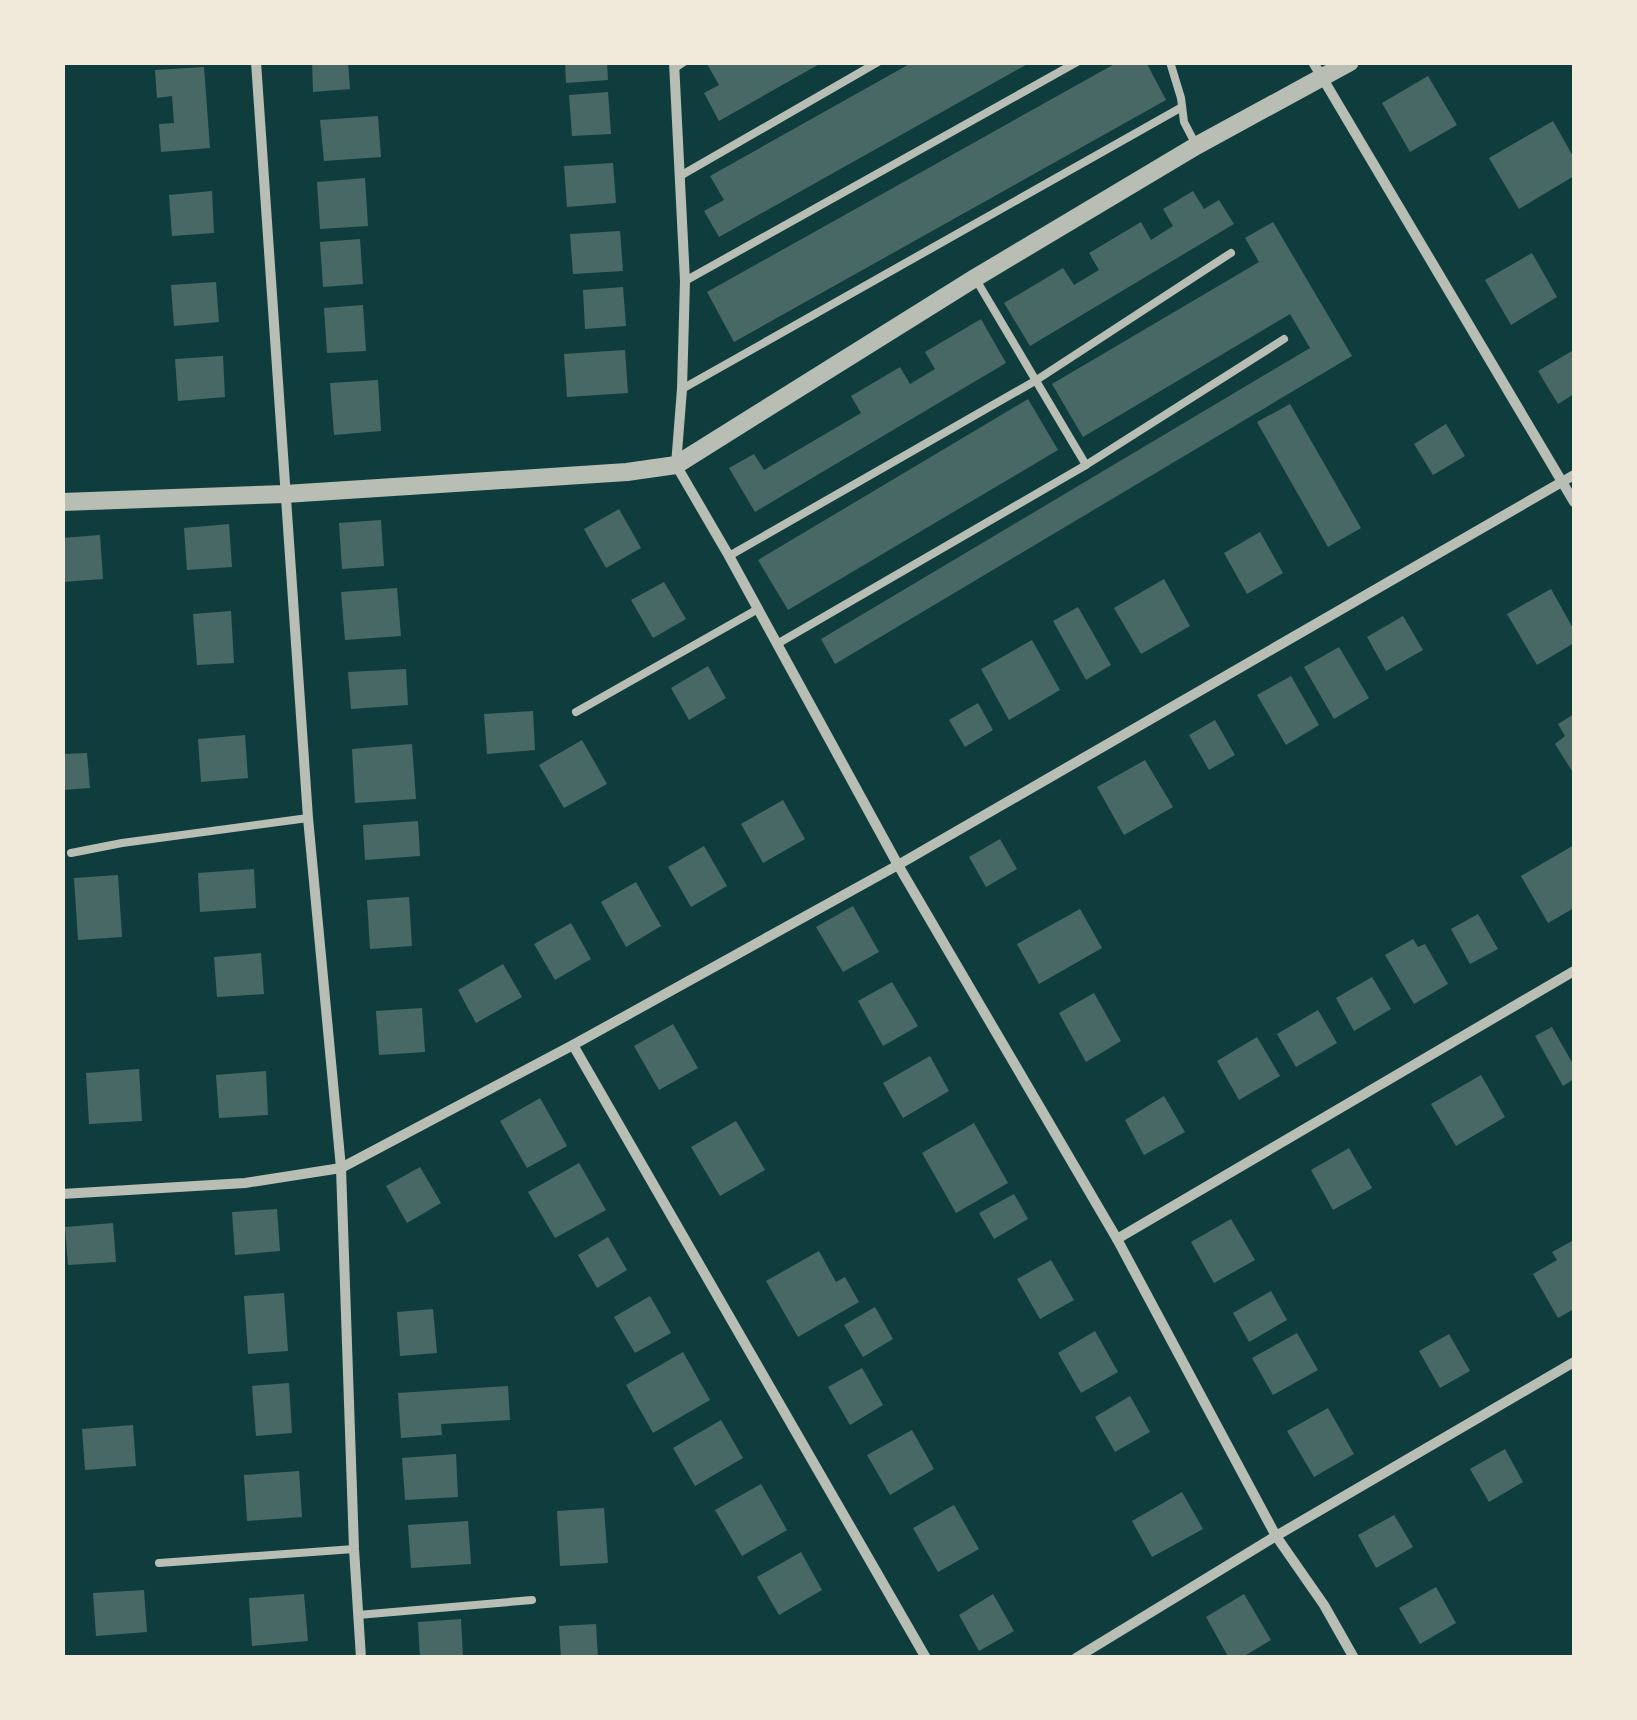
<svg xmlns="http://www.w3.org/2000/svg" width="1637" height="1720" font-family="Commissioner,sans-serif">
  <rect width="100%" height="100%" fill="#0f3d3e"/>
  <g fill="#486865">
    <polygon points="312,62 348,62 350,89 313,92"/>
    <polygon points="565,62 607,62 608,80 566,83"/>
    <polygon points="706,62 823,62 719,121 704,93 719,85"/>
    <polygon points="913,62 1031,62 719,237 704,211 724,200 710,176"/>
    <polygon points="1118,62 1146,62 1166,100 734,342 707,292"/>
    <polygon points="204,67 210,148 161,152 159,124 174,123 172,96 157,98 155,70"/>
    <polygon points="1428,76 1457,125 1410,152 1382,103"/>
    <polygon points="608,92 611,134 572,136 569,95"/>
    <polygon points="378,116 381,157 324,161 320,120"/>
    <polygon points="1553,121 1574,158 1574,176 1519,209 1489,158"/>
    <polygon points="613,163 616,203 567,207 564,166"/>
    <polygon points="365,178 368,226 320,229 317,182"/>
    <polygon points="212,191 214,233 172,236 169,195"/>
    <polygon points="1193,191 1204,209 1219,200 1234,224 1030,346 1004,303 1063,268 1074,285 1099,270 1089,253 1141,222 1151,240 1173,226 1163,209"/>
    <polygon points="1273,222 1352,356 835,664 821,639 1310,348 1290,314 1083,437 1052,384 1259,262 1245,238"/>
    <polygon points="620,231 623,271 573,274 570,234"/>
    <polygon points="360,239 363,284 323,287 320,242"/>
    <polygon points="1532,253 1557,297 1511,325 1485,280"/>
    <polygon points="216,282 219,322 174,326 171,285"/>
    <polygon points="623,287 626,326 585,329 583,290"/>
    <polygon points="363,305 366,351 327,353 324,308"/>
    <polygon points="981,319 1006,363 755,512 729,468 754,454 764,470 861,413 851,396 900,367 910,384 935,369 925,352"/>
    <polygon points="625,350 628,393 567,397 564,354"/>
    <polygon points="1572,351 1574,356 1574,394 1558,404 1538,371"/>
    <polygon points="223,356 225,397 178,401 175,359"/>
    <polygon points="378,380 381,431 334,435 330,383"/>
    <polygon points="1028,399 1058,450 788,610 758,560"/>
    <polygon points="1290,404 1361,528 1328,547 1257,422"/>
    <polygon points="1446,424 1465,456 1433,475 1414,444"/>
    <polygon points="619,509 641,548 606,568 584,529"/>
    <polygon points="381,520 384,566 342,569 339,523"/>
    <polygon points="229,524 232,567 187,570 184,528"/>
    <polygon points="1260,532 1283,573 1247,594 1224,553"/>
    <polygon points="100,535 103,579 62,582 62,538"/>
    <polygon points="1164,579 1190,626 1141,654 1114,608"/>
    <polygon points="664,582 686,619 653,638 631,600"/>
    <polygon points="397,588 401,636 345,640 341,592"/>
    <polygon points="1551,589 1574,630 1574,643 1537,665 1507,614"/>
    <polygon points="1078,607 1111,665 1086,680 1053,621"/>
    <polygon points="231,611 234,663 197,665 193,614"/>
    <polygon points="1403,616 1423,650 1386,671 1367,637"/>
    <polygon points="1032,640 1060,690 1009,720 981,669"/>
    <polygon points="1339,647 1369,698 1334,719 1304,667"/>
    <polygon points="708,666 726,698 689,720 671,688"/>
    <polygon points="406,669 408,705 351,709 348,672"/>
    <polygon points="1291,676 1319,725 1286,745 1257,695"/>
    <polygon points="978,703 993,730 965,747 949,720"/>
    <polygon points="533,711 535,750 487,754 484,714"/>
    <polygon points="1574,714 1574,769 1572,771 1555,744 1565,736 1558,724"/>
    <polygon points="1215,720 1235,755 1209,770 1189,735"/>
    <polygon points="245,735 248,778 201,782 198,739"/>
    <polygon points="582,740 607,784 564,808 539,765"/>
    <polygon points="412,744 416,799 355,803 352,749"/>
    <polygon points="87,753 90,788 62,790 62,754"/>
    <polygon points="1145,760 1173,807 1124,835 1097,787"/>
    <polygon points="783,800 805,839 763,863 741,824"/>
    <polygon points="418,821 420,856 365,860 363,825"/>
    <polygon points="1000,839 1017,869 986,887 969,857"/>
    <polygon points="1574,845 1574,908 1548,923 1521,876"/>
    <polygon points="704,846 727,886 691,907 668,867"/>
    <polygon points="254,869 256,908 200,912 198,873"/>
    <polygon points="118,875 122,937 78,940 74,878"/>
    <polygon points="636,882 661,926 626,947 601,902"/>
    <polygon points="409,897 412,946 370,949 367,900"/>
    <polygon points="853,906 879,952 843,972 816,927"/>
    <polygon points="1080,909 1102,948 1039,984 1017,944"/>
    <polygon points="1478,914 1498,949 1470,964 1451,929"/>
    <polygon points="571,923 591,959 555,980 534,944"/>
    <polygon points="1413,939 1418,947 1425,944 1448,984 1414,1004 1385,955"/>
    <polygon points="261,953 264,994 217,997 214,957"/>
    <polygon points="503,964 522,997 476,1023 458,990"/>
    <polygon points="1372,977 1391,1009 1354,1031 1336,998"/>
    <polygon points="892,982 918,1026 883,1046 858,1001"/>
    <polygon points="1094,993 1121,1041 1086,1062 1059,1013"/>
    <polygon points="422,1008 425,1052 379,1055 376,1011"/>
    <polygon points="1318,1010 1337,1043 1296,1067 1277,1034"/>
    <polygon points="673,1024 698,1068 659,1090 634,1046"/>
    <polygon points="1552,1027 1574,1066 1574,1079 1563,1086 1535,1036"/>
    <polygon points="1257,1037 1280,1076 1239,1100 1217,1061"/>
    <polygon points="930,1056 949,1091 903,1118 883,1083"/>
    <polygon points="139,1069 142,1121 89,1124 86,1073"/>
    <polygon points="266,1071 268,1115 219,1118 216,1075"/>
    <polygon points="1481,1075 1505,1117 1456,1146 1431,1104"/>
    <polygon points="1164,1096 1185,1132 1144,1155 1125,1120"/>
    <polygon points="540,1098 567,1146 527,1168 500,1121"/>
    <polygon points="736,1121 765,1170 720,1196 691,1147"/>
    <polygon points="974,1123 1008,1183 956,1213 922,1153"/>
    <polygon points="1349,1148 1372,1188 1333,1210 1311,1170"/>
    <polygon points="579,1163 606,1210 555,1238 528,1192"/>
    <polygon points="420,1167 441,1203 407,1223 386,1186"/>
    <polygon points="1014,1194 1028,1219 994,1239 979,1213"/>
    <polygon points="277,1209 280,1251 235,1255 232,1212"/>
    <polygon points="1231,1219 1255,1260 1214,1283 1191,1242"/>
    <polygon points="113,1223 116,1262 68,1265 65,1227"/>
    <polygon points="608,1237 627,1270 597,1288 578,1255"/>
    <polygon points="1574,1240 1574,1309 1558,1318 1533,1274 1557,1260 1552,1252"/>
    <polygon points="819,1251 836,1282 845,1277 859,1302 798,1337 766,1281"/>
    <polygon points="1051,1260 1074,1300 1040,1319 1017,1279"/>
    <polygon points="1271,1291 1287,1320 1249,1342 1233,1313"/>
    <polygon points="284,1293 288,1351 248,1354 244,1296"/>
    <polygon points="650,1296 671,1333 635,1353 614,1317"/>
    <polygon points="875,1307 893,1339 863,1357 844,1325"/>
    <polygon points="433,1309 437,1353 400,1356 397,1312"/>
    <polygon points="1095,1331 1118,1372 1081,1393 1058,1353"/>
    <polygon points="1297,1333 1318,1370 1273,1395 1252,1358"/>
    <polygon points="1449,1334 1470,1371 1440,1388 1419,1351"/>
    <polygon points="683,1352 710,1400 653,1433 626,1385"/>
    <polygon points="862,1368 883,1405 850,1425 828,1387"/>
    <polygon points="289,1383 292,1433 256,1436 252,1386"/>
    <polygon points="508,1386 510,1420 441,1424 442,1435 401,1438 398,1393"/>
    <polygon points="1130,1396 1150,1432 1115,1452 1095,1417"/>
    <polygon points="1328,1408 1354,1454 1314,1477 1287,1431"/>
    <polygon points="721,1420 743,1458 695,1486 673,1448"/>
    <polygon points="133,1425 136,1466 85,1470 82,1429"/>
    <polygon points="912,1430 934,1469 890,1495 867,1455"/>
    <polygon points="1505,1449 1523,1482 1489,1502 1470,1469"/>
    <polygon points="456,1454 458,1497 405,1500 402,1458"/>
    <polygon points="299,1471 302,1517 247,1521 244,1475"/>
    <polygon points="761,1484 787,1530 742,1556 715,1510"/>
    <polygon points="1182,1492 1203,1529 1152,1557 1132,1521"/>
    <polygon points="954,1505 979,1549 938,1572 913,1528"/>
    <polygon points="604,1508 608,1563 560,1566 557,1511"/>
    <polygon points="1394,1515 1413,1547 1376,1568 1358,1535"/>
    <polygon points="468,1521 471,1564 411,1568 408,1525"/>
    <polygon points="801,1552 822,1590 779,1615 757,1577"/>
    <polygon points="1436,1587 1456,1623 1420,1644 1399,1608"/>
    <polygon points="144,1590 147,1632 96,1636 93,1593"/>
    <polygon points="304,1594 308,1641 252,1646 249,1598"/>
    <polygon points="993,1594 1014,1631 979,1651 959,1615"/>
    <polygon points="1244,1594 1271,1640 1241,1658 1229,1658 1206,1617"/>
    <polygon points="461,1619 463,1658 420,1658 418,1622"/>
    <polygon points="596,1624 598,1658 561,1658 559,1626"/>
  </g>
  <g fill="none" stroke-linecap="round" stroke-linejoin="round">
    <g stroke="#b8beb3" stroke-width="8">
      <polyline points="1170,62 1181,98 1184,122 1195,143"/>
      <polyline points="675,68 684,62"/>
      <polyline points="680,176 878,62"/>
      <polyline points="975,278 1086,465"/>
      <polyline points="685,281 1077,62"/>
      <polyline points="682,389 1182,107"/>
      <polyline points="729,556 1035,381 1231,253"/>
      <polyline points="777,644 1086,465 1284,339"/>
      <polyline points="576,712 758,609"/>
      <polyline points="71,853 122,843 308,818"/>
      <polyline points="159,1563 354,1549"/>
      <polyline points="358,1615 532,1600"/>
    </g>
    <g stroke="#b8beb3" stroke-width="10">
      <polyline points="256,62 308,818 341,1168 354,1549 361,1658"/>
      <polyline points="674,62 685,281 682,389 676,465 729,556 898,865 1117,1239 1276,1536 1324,1605 1354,1658"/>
      <polyline points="1313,62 1574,502"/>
      <polyline points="573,1045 926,1658"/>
      <polyline points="62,1194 245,1183 341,1168 573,1045 898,865 1574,475"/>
      <polyline points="1117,1239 1574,971"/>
      <polyline points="1076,1658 1276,1536 1574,1362"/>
    </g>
    <polyline stroke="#b8beb3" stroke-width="18" points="62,502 285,494 627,472 676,465 975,278 1196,146 1350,62"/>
  </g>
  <rect width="1637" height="1720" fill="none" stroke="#f1e9da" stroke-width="130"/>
</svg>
